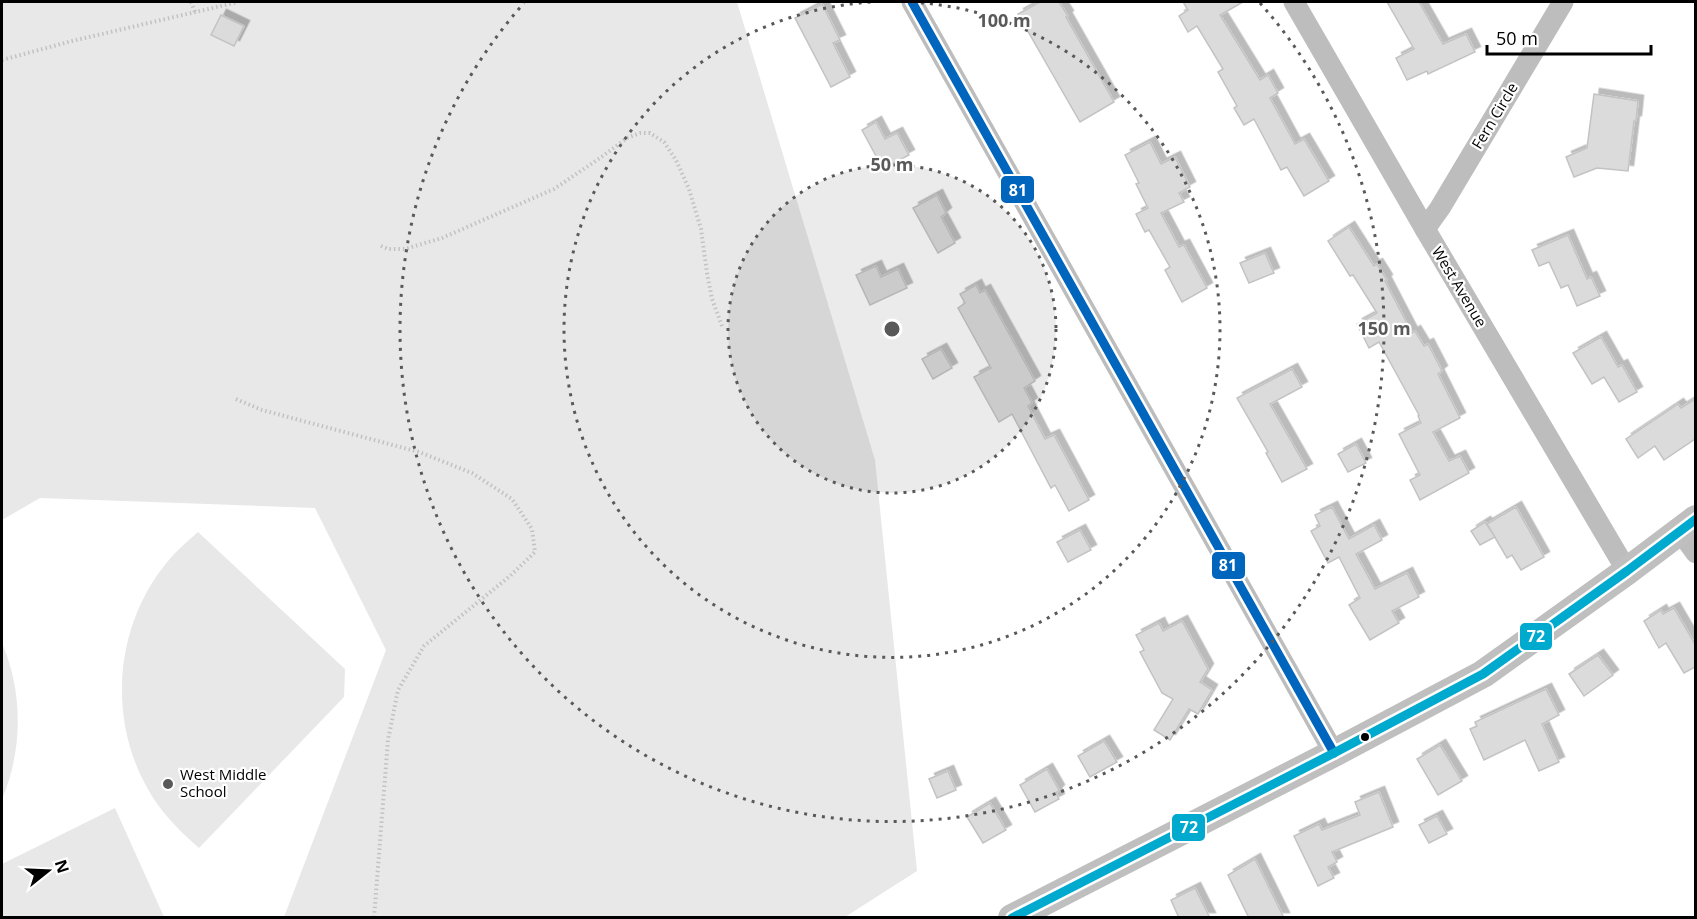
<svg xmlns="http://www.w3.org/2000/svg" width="1697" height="919" font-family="'Open Sans',sans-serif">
  <defs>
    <filter id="shadow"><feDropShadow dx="5.5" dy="-5.5" stdDeviation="0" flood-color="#0004"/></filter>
  </defs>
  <rect width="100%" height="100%" fill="#fff"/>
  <g fill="#e8e8e8">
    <polygon points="2,2 737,2 875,460 917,871 845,917 284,917 386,650 315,508 40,498 2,520"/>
    <path d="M198,532l147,137 -1,28 -145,151c-15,-13 -29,-27 -41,-43 -52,-73 -47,-176 10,-244 9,-11 20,-20 30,-29z"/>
    <path d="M2,643c21,49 21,107 0,156z"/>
    <polygon points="115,808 164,917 2,917 2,864"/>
  </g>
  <g fill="#dbdbdb" stroke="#c3c3c3" stroke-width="1.5" filter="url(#shadow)">
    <polygon points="1040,2 1059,2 1068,16 1066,17 1114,102 1080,122 1018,14"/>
    <polygon points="1183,2 1243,2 1220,15 1260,80 1268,75 1278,93 1270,98 1295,144 1304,139 1329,181 1304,196 1287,167 1281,170 1254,119 1244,125 1234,108 1237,106 1218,72 1223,69 1197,26 1188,32 1179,16 1188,10"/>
    <polygon points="1387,2 1419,2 1443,44 1466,34 1475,52 1428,74 1427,71 1407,80 1396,58 1414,49"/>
    <polygon points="822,4 840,40 833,43 850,77 831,87 795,18"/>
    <polygon points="221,15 244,26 234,46 211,35"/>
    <polygon points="1594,94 1638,101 1636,121 1634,121 1628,171 1597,168 1574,177 1566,157 1587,148"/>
    <polygon points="876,122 885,139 897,133 909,155 883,169 862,130"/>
    <polygon points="1150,142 1161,164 1175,157 1190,187 1179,193 1184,202 1161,213 1179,247 1184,245 1207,288 1182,302 1165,270 1170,267 1149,230 1145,232 1136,214 1148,208 1136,184 1139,183 1125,155"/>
    <polygon points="937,195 946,213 941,217 955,243 938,253 913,208"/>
    <polygon points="1349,227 1374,266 1377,264 1387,280 1385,281 1412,333 1415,331 1424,346 1428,344 1442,371 1438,374 1460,418 1433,432 1449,461 1460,456 1469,473 1420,500 1410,480 1420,475 1399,434 1421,423 1418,416 1419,415 1379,342 1369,348 1357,324 1377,313 1353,275 1350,276 1328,241"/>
    <polygon points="1568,235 1587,279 1591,277 1600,296 1577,306 1568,285 1561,288 1549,262 1539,266 1532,250"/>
    <polygon points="1265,253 1274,273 1249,283 1240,263"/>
    <polygon points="876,266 881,277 898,269 907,288 870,305 856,275"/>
    <polygon points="976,285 980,293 985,290 1035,381 1024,388 1032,403 1028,406 1045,439 1054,435 1089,500 1069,511 1055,485 1051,488 1012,414 999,422 974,377 991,368 958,308 965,303 960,294"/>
    <polygon points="1601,337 1618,367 1622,365 1637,392 1619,402 1604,377 1592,384 1573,353"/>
    <polygon points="941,349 952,368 933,379 922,359"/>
    <polygon points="1292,369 1302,387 1270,404 1307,469 1282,482 1266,453 1268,452 1237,398"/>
    <polygon points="1695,399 1695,439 1664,460 1655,446 1638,458 1626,439 1678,404 1681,408"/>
    <polygon points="1356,444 1366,463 1348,472 1338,454"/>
    <polygon points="1332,507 1349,539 1374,525 1382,540 1356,554 1375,589 1407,573 1419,597 1392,611 1399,623 1370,640 1349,605 1360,598 1339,557 1328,563 1311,531 1320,526 1315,515"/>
    <polygon points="1516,507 1544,557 1521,570 1512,555 1507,558 1487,524"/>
    <polygon points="1485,522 1495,537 1480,545 1471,531"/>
    <polygon points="1080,530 1091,550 1068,562 1057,542"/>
    <polygon points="1674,608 1695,644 1695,667 1684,673 1666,643 1659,648 1644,621 1661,610 1663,614"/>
    <polygon points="1182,621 1208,669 1200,682 1212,690 1198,714 1189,709 1170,740 1154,730 1173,699 1162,693 1140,652 1144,650 1136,635 1159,623 1163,631"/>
    <polygon points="1598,655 1613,675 1584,696 1569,674"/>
    <polygon points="1546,689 1559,715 1542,724 1559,762 1539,771 1525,740 1484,760 1470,729 1477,726 1475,722"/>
    <polygon points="1104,741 1117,762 1090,777 1078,756"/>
    <polygon points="1440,745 1462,781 1438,795 1417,759"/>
    <polygon points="1047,769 1059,790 1056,793 1059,799 1035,812 1020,785"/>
    <polygon points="948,771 956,790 937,798 929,779"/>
    <polygon points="1379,792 1393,827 1332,852 1337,862 1328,867 1334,878 1318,886 1294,836 1319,824 1322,830 1360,815 1355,802"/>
    <polygon points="990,803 1006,830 983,843 967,817"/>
    <polygon points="1437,816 1447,834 1429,843 1419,825"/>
    <polygon points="1255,859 1284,918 1249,918 1228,875"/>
    <polygon points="1195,888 1210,918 1179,918 1171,900"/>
  </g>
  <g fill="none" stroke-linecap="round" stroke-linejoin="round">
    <g stroke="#c2c2c2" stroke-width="4" stroke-dasharray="1.5 3" stroke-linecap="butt">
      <polyline points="191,2 195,12"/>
      <polyline points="2,60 72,41 238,2"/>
      <polyline points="381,246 388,249 405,249 442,238 554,189 600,158 627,138 640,133 650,133 664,142 676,160 689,189 701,229 707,273 712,299 722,326"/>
      <polyline points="236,399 262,410 419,452 472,473 512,499 532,529 535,552 510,576 424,646 398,690 388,740 374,918"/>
    </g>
    <g stroke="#bdbdbd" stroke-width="21">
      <polyline points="912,2 1334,753"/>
      <polyline points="1294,2 1425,229 1627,571"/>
      <polyline points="1425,229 1440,208 1563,2"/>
      <polyline points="1680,531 1696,553"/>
    </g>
    <polyline stroke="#bfbfbf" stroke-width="28" points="1012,918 1334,753 1483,674 1627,571 1696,519"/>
    <g stroke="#fff" stroke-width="14">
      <polyline id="bus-1" points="912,2 1334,753"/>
    </g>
    <g stroke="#fff" stroke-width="14">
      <polyline id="bus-2" points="1012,918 1334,753 1483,674 1627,571 1696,519"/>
    </g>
    <use href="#bus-1" stroke="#0065bd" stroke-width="9"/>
    <use href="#bus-2" stroke="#00a9ce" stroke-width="9"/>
  </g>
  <circle cx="892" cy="329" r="164" fill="#595959" fill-opacity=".12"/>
  <g fill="none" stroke="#595959" stroke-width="3" stroke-dasharray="3 6">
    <circle cx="892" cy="329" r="164"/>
    <path d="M912 2A328 328 0 1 1 872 2"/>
    <path d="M1260 3A492 492 0 1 1 524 3"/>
  </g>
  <circle fill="#000" stroke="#fff" stroke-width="2" cx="1365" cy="737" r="5"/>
  <circle fill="#595959" stroke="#fff" stroke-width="2" cx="168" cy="784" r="6"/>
  <g text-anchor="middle" stroke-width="4.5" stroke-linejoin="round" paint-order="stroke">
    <g font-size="15" fill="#000" stroke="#fff">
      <text transform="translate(1495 116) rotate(-59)" y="5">Fern Circle</text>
      <text transform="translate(1459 287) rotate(59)" y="5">West Avenue</text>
    </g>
    <g font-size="15" fill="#000" stroke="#fff" text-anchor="start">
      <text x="180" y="780">West Middle<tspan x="180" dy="17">School</tspan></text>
    </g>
  </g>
  <circle cx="892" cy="329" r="9" fill="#595959" stroke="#fff" stroke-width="3"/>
  <g font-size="18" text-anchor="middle" font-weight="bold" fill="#595959" stroke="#fff" stroke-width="4.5" stroke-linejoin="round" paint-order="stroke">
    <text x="1004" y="27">100 m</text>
    <text x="892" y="171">50 m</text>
    <text x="1384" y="335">150 m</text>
  </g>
  <g stroke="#fff" stroke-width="2">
    <rect x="1000" y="175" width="35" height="29" rx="6" fill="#0065bd"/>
    <rect x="1211" y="551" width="35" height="29" rx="6" fill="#0065bd"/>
    <rect x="1519" y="622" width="34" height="29" rx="6" fill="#00a9ce"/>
    <rect x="1171" y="813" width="35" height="29" rx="6" fill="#00a9ce"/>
  </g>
  <g font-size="16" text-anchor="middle" font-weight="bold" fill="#fff">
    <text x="1018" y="196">81</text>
    <text x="1228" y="571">81</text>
    <text x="1536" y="642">72</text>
    <text x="1189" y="833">72</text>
  </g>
  <rect width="1697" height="919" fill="none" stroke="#000000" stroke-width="6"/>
  <g transform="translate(48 871) rotate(72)" stroke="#ffffff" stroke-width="4.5" paint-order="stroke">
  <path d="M0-4.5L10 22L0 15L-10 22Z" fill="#000000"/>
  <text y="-9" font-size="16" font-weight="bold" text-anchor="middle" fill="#000000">N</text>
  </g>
  <path d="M1487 45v9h164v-9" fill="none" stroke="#000000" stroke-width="3"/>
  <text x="1496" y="45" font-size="18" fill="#000000" stroke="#ffffff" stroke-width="4.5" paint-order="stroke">50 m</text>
</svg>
